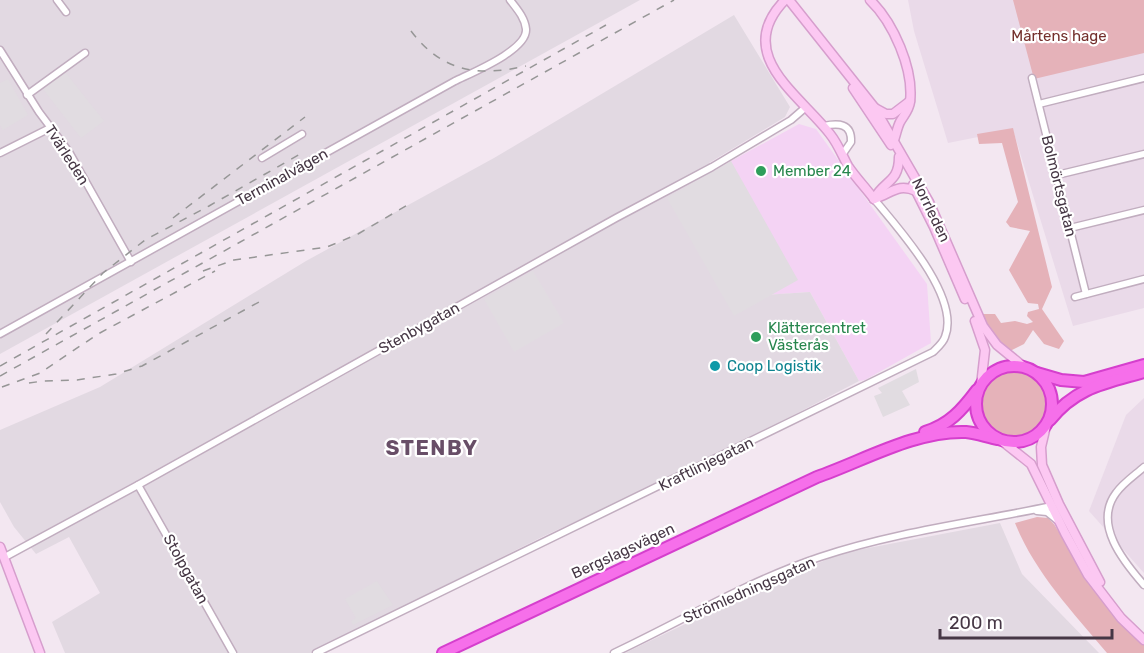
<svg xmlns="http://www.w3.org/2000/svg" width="1144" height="653" font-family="Rubik,sans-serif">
  <rect width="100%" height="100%" fill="#f3e7f1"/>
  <g fill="#eadae9">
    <polygon points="908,0 1144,0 1144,308 1073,326 1013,130 948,143 914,31"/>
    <polygon points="1144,398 1144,573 1089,511 1126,415"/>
  </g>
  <polygon fill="#f4d3f4" points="799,124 816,129 927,284 931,343 865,380 859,381 810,292 764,295 731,161"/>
  <g fill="#e2d9e2">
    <polygon points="0,0 640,0 0,354"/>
    <polygon points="734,15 790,107 785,117 709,163 764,295 810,292 859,381 682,473 544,536 310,653 65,653 52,622 100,593 69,537 36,554 14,527 0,502 0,430 100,387 306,261 494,158"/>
    <polygon points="1000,523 1022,574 1099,653 625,653 758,589 842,553"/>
  </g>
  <g fill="#e5b2b9">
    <polygon points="1013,0 1144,0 1144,53 1034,79"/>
    <polygon points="1013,128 1052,287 1042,309 1064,341 1059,349 1044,344 1033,330 1024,344 1010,351 994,337 982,314 995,314 1001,323 1015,321 1027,324 1033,322 1027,316 1028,312 1039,309 1038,304 1028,303 1009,270 1030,231 1010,227 1006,222 1018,202 1002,143 979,144 977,134"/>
    <circle cx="1013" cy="404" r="34"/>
    <path d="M1037,517l11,1 6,6 37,61 53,58v10h-37c-34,-41 -72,-80 -92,-130z"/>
  </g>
  <g fill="#e1dce1">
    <polygon points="65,72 104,121 81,138 43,89"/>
    <polygon points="8,79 28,115 3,130 0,125 0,83"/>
    <polygon points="731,161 798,280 734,316 667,198"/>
    <polygon points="533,271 564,323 514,352 484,299"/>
    <polygon points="916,369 919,382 902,391 910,405 883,417 874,396 882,393 878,388"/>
    <polygon points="377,581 393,605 353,625 351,621 356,618 345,599"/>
  </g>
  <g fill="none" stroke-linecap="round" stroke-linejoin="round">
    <g stroke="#c1adbf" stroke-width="9">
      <g id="street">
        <polyline points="57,0 66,12"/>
        <polyline points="0,50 39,112 69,152 131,262"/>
        <polyline points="1032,78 1086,294"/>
        <polyline points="27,95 85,53"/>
        <polyline points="1039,104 1144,78"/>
        <path d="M824,126c14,-3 28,-3 27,16l-9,13"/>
        <polyline points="0,153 50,128"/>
        <polyline points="262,158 302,134"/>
        <polyline points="1057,175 1144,154"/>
        <polyline points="1070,228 1144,210"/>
        <polyline points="1075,297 1144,279"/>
        <path d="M0,334l455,-253c16,-8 73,-31 71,-52 -1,-11 -9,-20 -16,-29"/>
        <path d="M1144,467c-9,8 -21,16 -28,26 -23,31 7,68 28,92"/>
        <polyline points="138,485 233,653"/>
        <polyline points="1037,511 1047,512 1057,520"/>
        <polyline points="5,557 138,485 616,218 712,167 791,120 806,107"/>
        <path d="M316,653l617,-301c5,-5 10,-9 12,-15 16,-40 -47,-109 -71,-138"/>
        <path d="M614,653c68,-32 134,-72 206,-96 75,-25 155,-35 232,-51"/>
      </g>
    </g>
    <g stroke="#d69ecd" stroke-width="11">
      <g id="secondary">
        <path d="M785,0c-53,54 15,95 45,134 8,10 12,21 18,32 8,12 18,22 26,33"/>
        <polyline points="789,0 874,107 929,202 983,326 997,345 1024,367"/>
        <path d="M870,0c23,22 44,69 40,102 -1,8 -6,13 -10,20 -3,6 -4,13 -6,18"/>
        <polyline points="853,88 891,145"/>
        <polyline points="875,108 886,114 893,114 910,101"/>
        <polyline points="913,185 934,227 965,299"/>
        <path d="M874,199c10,-19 25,-16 25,-42"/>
        <path d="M874,199c18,-6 24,-16 42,-8"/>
        <polyline points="975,321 985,350 981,385"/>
        <polyline points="1046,426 1041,447 1042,465 1059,504 1100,582"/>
        <polyline points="1002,441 1031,464 1065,533 1088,575 1121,618 1144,640"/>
        <polyline points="0,547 40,653"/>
      </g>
    </g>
    <g stroke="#d53fcd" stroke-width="14">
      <g id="highway">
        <circle cx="1014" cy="404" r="38"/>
        <polyline points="1037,373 1061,380 1084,382 1144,365"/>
        <path d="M1050,420c26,-33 56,-37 94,-48"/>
        <path d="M925,432c24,-7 37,-22 52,-42"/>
        <path d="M443,653l374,-176c46,-16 99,-47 149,-45 11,1 21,5 32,7"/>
      </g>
    </g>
    <use href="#street" stroke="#fff" stroke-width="6"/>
    <use href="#secondary" stroke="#fcc8f2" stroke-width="8"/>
    <use href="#highway" stroke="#f66fea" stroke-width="10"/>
    <g stroke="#969696" stroke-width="1.5" stroke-dasharray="8 8" stroke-linecap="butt">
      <path d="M411,31c31,41 67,46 115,35"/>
      <polyline points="173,218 305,117"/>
      <polyline points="203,271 234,260 327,247 358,234 411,203"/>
      <polyline points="46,334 103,273 145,240 209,206 302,153"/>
      <polyline points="0,366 606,25"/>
      <polyline points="0,376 674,0"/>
      <polyline points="29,383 43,381 77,380 116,374 142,366 259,302"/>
      <polyline points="2,387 40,373 98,334 215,271"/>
    </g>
  </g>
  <g fill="#2e9e5b" stroke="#fff" stroke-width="2">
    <circle cx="761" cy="171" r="6"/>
    <circle cx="756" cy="337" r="6"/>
  </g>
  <circle fill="#0f9aa8" stroke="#fff" stroke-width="2" cx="715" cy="366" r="6"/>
  <g text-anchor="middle" stroke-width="4.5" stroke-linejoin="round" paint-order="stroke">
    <g font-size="15" fill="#74302d" stroke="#fff">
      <text x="1059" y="41">Mårtens hage</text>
    </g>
    <g font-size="15" fill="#463745" stroke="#fff">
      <text transform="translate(67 155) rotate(57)" y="5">Tvärleden</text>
      <text transform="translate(282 177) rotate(-29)" y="5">Terminalvägen</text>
      <text transform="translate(1059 186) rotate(76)" y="5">Bolmörtsgatan</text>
      <text transform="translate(931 210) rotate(64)" y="5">Norrleden</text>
      <text transform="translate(419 328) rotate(-29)" y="5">Stenbygatan</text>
      <text transform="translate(706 464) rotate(-26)" y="5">Kraftlinjegatan</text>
      <text transform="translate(623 551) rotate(-25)" y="5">Bergslagsvägen</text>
      <text transform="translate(186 569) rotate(61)" y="5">Stolpgatan</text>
      <text transform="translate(749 590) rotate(-24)" y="5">Strömledningsgatan</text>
    </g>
    <g font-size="15" fill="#27864d" stroke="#fff" text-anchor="start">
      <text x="773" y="176">Member 24</text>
      <text x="768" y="333">Klättercentret<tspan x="768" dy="17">Västerås</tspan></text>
    </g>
    <g font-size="15" fill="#0d838f" stroke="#fff" text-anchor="start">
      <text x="727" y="371">Coop Logistik</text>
    </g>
    <g font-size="21" font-weight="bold" letter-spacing="1.5" fill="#684e67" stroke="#fff">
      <text x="432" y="455">STENBY</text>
    </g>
  </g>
  <path d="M940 629v9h172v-9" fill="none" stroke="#463745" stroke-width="3"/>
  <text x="949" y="629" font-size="18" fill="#463745" stroke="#ffffff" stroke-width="4.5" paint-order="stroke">200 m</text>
</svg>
